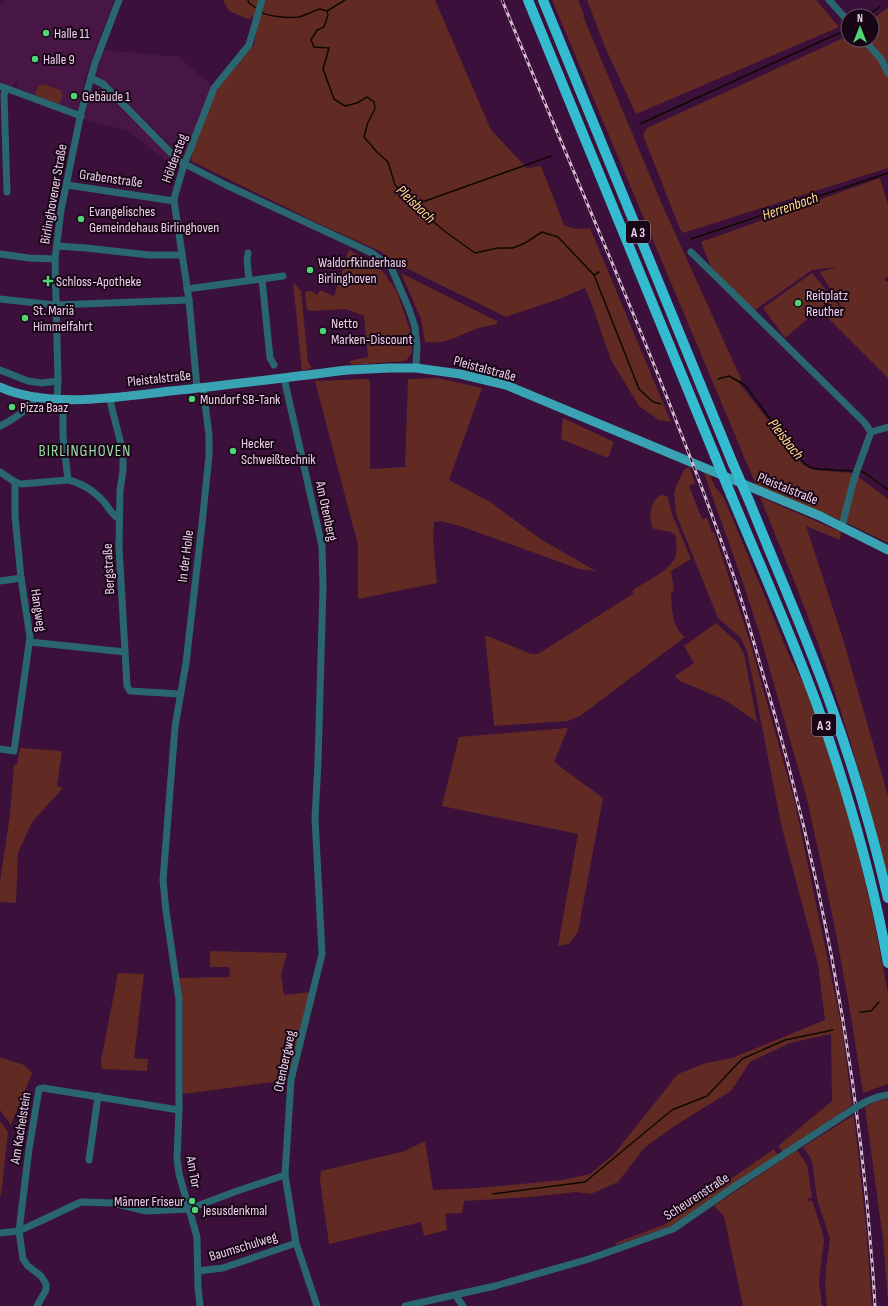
<svg xmlns="http://www.w3.org/2000/svg" width="888" height="1306" font-family="'Sofia Sans Condensed',sans-serif">
  <rect width="100%" height="100%" fill="#3b103a"/>
  <g fill="#471645">
    <polygon points="5,0 114,0 87,72 88,73 86,79 84,79 85,80 78,109 75,110 17,88 18,84 15,83 13,87 0,82 0,6"/>
    <polygon points="103,50 179,57 212,86 184,158 99,78 95,71"/>
    <polygon points="102,87 176,161 172,164 153,151 129,131 83,119 92,90"/>
  </g>
  <g fill="#612b24">
    <polygon points="223,0 260,0 254,16 248,19 229,11"/>
    <polygon points="266,0 435,0 491,130 527,168 541,166 564,225 576,229 590,228 671,422 659,420 639,406 611,360 591,302 585,288 562,298 506,317 400,265 380,251 326,227 191,161 193,151 215,93 223,81 254,45 258,23"/>
    <polygon points="552,0 578,0 584,15 583,16 661,202 741,379 739,383 803,465 813,470 853,473 888,499 888,543 847,523 756,485"/>
    <polygon points="587,0 816,0 839,27 636,114 605,47"/>
    <polygon points="888,7 888,168 683,233 680,229 643,135 647,128 848,36 848,40 872,40 872,20"/>
    <polygon points="43,84 62,91 61,93 63,94 59,104 35,95 38,86"/>
    <polygon points="880,178 888,205 888,276 884,280 888,282 888,378 821,311 829,301 785,338 763,308 812,273 847,316 820,272 837,267 812,270 752,312 710,265 701,242"/>
    <path d="M349,250l24,13 12,11 12,18 13,38 2,22 -6,9 -54,4 -3,-4 19,-4 -4,-41 -18,-7 -32,2 -7,-1 -2,-17c4,-4 9,-1 12,2l3,-5 14,6z"/>
    <path d="M401,273l96,48v3c-8,2 -17,3 -24,6 -19,8 -27,14 -48,12l-4,-23z"/>
    <polygon points="293,282 301,291 308,362 312,368 302,371"/>
    <polygon points="438,378 482,388 449,480 490,502 542,540 596,571 579,569 463,527 441,521 434,522 433,540 437,583 358,599 358,545 315,381 367,379 370,381 370,469 405,467 408,379"/>
    <polygon points="563,418 614,442 608,458 561,439"/>
    <polygon points="689,467 695,483 689,486 702,519 707,518 712,532 714,532 750,642 795,803 842,1028 852,1105 783,1152 778,1146 832,1101 831,1034 790,1043 750,1062 731,1091 676,1125 645,1147 618,1182 591,1194 576,1192 531,1197 464,1201 462,1213 445,1214 447,1230 424,1236 421,1222 329,1244 320,1180 321,1171 405,1151 425,1141 433,1190 478,1188 562,1180 590,1174 614,1154 678,1074 706,1063 732,1058 825,1020 818,964 782,828 747,651 740,637 718,618 676,514 674,493 677,484 684,470"/>
    <polygon points="704,473 710,475 715,487 724,498 789,655 808,693 846,800 873,916 888,993 888,1084 863,1093 851,1016 834,923 807,799 759,632 741,577"/>
    <path d="M661,495l5,1 2,2 4,16 19,45 -20,12 3,20 -3,1c1,15 0,35 14,45l-105,79 -12,5 -74,5 -9,-91 46,19h7l95,-60v-4c12,-8 39,-20 43,-35 1,-6 0,-13 0,-19l-5,-4 -17,-3c-7,-10 -4,-28 7,-34z"/>
    <path d="M760,497l81,35 -1,8 -34,-14 37,113 45,157v82c-20,-78 -42,-156 -69,-232 -18,-50 -39,-99 -59,-149z"/>
    <polygon points="716,623 738,643 744,654 757,722 725,700 680,681 675,676 694,663 684,646"/>
    <polygon points="568,728 554,762 603,798 578,932 569,944 558,946 578,834 442,806 459,737"/>
    <polygon points="20,748 62,751 57,786 63,788 32,822 18,853 16,903 0,902 0,882 10,815 14,765 17,764"/>
    <polygon points="210,951 287,953 281,975 284,995 311,992 289,1080 183,1094 183,1008 178,978 230,977 229,967 210,967"/>
    <polygon points="118,973 144,974 134,1058 148,1059 147,1071 102,1069 101,1061"/>
    <polygon points="0,1057 24,1065 32,1073 11,1125 0,1110"/>
    <polygon points="888,1099 888,1301 883,1239 865,1107 875,1102"/>
    <polygon points="854,1115 866,1226 872,1306 827,1306 825,1286 826,1269 830,1239 817,1199 812,1160 803,1147"/>
    <polygon points="0,1121 8,1132 1,1195 0,1195"/>
    <polygon points="774,1149 778,1156 671,1226 616,1245 615,1243 664,1225"/>
    <polygon points="797,1150 807,1165 812,1198 808,1198 809,1202 812,1200 821,1227 824,1240 819,1281 822,1306 743,1306 724,1216 714,1206"/>
  </g>
  <g fill="none" stroke-linecap="round" stroke-linejoin="round">
    <g stroke="#100900" stroke-width="1.5">
      <polyline points="248,0 249,3 256,8"/>
      <polyline points="327,11 345,0"/>
      <path d="M261,12c7,5 29,6 38,5 7,-2 14,-6 21,-8l7,2 1,4 -4,12 -7,3 -6,10 3,7 15,1 -6,21 11,30 11,7 12,-3 10,-6 7,5 1,7 -7,13 -4,15 13,15 11,10 7,23 23,24 29,24 28,20 23,-5h15l12,-5 17,-11 16,5 36,38 45,114 14,13 8,2"/>
      <polyline points="868,16 880,6"/>
      <polyline points="640,124 848,29"/>
      <polyline points="414,205 551,156"/>
      <polyline points="691,239 888,173"/>
      <polyline points="594,275 599,272"/>
      <polyline points="718,379 729,376 745,385 800,459 809,467 819,469 854,471"/>
      <polyline points="860,471 865,473 888,490"/>
      <polyline points="860,1012 871,1011 879,1002"/>
      <polyline points="493,1194 585,1182 672,1110 707,1096 742,1059 785,1040 833,1030"/>
    </g>
    <g stroke="#296670" stroke-width="7">
      <polyline points="829,0 848,21"/>
      <polyline points="864,40 881,59 888,73"/>
      <polyline points="91,78 103,84 179,161 226,185 372,253 391,267 409,309 415,327 417,347 416,368"/>
      <polyline points="0,86 81,116"/>
      <polyline points="6,88 4,95 7,192"/>
      <polyline points="67,185 174,201"/>
      <polyline points="57,246 86,248 149,255 182,255"/>
      <polyline points="691,252 864,422 871,432"/>
      <polyline points="248,253 247,260 249,280"/>
      <polyline points="0,254 29,258 55,259"/>
      <polyline points="262,279 270,358 274,365"/>
      <polyline points="187,289 283,276"/>
      <polyline points="0,299 55,305 189,300"/>
      <polyline points="0,370 28,381 41,383 58,381"/>
      <polyline points="284,378 322,546 323,586 318,763 315,818 322,954 291,1080 285,1175 296,1243 317,1306"/>
      <polyline points="197,388 189,300 174,201 175,195 183,168 214,88 249,45 262,0"/>
      <polyline points="111,397 111,405 122,448 123,457 123,470 120,491 119,547 127,686 130,691 180,694"/>
      <polyline points="57,399 58,381 55,259 61,210 81,113 95,63 119,0"/>
      <path d="M63,399v37l5,44c14,3 27,12 36,22 5,6 8,13 15,17"/>
      <path d="M0,426c14,-7 29,-16 37,-30"/>
      <polyline points="871,432 888,427"/>
      <polyline points="0,472 15,482 21,484 68,480"/>
      <polyline points="842,526 854,479 871,432"/>
      <polyline points="0,581 21,578"/>
      <polyline points="30,642 125,652"/>
      <polyline points="0,749 14,751 30,637 21,578 15,516 15,482"/>
      <polyline points="89,1160 98,1096"/>
      <polyline points="0,1233 19,1231 81,1202 113,1203 146,1211 189,1209 237,1191 285,1175"/>
      <polyline points="198,1271 223,1268 296,1243"/>
      <polyline points="455,1295 463,1306"/>
      <polyline points="37,1306 46,1290 46,1284 41,1276 28,1266 23,1259 19,1231 29,1149 39,1089 43,1088 179,1110"/>
      <polyline points="200,1306 198,1287 197,1237 179,1174 177,1158 179,1110 179,1000 166,911 163,880 175,727 186,663 202,524 209,456 209,435 203,388"/>
      <polyline points="405,1306 495,1286 589,1259 673,1229 734,1187 838,1119"/>
    </g>
    <path stroke="#39a3b3" stroke-width="9" d="M0,387c49,22 119,10 171,4 59,-6 118,-14 177,-21l42,-2h26l44,6 46,11 314,131 68,34"/>
    <g stroke="#35bbcf" stroke-width="10">
      <polyline points="528,0 715,456"/>
      <polyline points="543,0 733,464"/>
      <path d="M731,495c29,70 60,139 86,210 30,84 55,170 71,258"/>
      <path d="M750,503c26,65 55,130 79,197 24,65 43,131 59,198"/>
    </g>
    <g stroke="#d7b9d4" stroke-width="3">
      <path id="rail" d="M502,0c79,192 165,383 233,580 13,39 23,79 35,118 57,199 93,402 105,608"/>
    </g>
    <use href="#rail" stroke="#180617" stroke-width="1.5" stroke-dasharray="4.5" stroke-linecap="butt"/>
    <path stroke="#296670" stroke-width="7" d="M838,1119c16,-10 31,-22 50,-24"/>
    <g stroke="#35bbcf" stroke-width="10">
      <polyline points="715,456 731,495"/>
      <polyline points="733,464 750,503"/>
    </g>
  </g>
  <g fill="#50d675" stroke="#180617" stroke-width="1.5">
    <circle cx="46" cy="33" r="4"/>
    <circle cx="35" cy="59" r="4"/>
    <circle cx="74" cy="96" r="4"/>
    <circle cx="81" cy="219" r="4"/>
    <circle cx="310" cy="270" r="4"/>
    <path d="M46 275h4v4h4v4h-4v4h-4v-4h-4v-4h4z"/>
    <circle cx="798" cy="303" r="4"/>
    <circle cx="25" cy="318" r="4"/>
    <circle cx="323" cy="331" r="4"/>
    <circle cx="192" cy="399" r="4"/>
    <circle cx="12" cy="407" r="4"/>
    <circle cx="233" cy="451" r="4"/>
    <circle cx="192" cy="1201" r="4"/>
    <circle cx="195" cy="1210" r="4"/>
  </g>
  <g text-anchor="middle" stroke-width="4" stroke-linejoin="round" paint-order="stroke">
    <g fill="#180617" stroke="#ad94ab" stroke-width="1">
      <rect x="626" y="221" width="24" height="22" rx="3"/>
      <rect x="812" y="714" width="24" height="22" rx="3"/>
    </g>
    <g font-size="13" font-weight="bold" fill="#edd1ea">
      <text x="638" y="237">A 3</text>
      <text x="824" y="730">A 3</text>
    </g>
    <g font-size="14" fill="#edd1ea" stroke="#180617" text-anchor="start">
      <text x="54" y="38">Halle 11</text>
      <text x="43" y="64">Halle 9</text>
      <text x="82" y="101">Gebäude 1</text>
      <text x="89" y="216">Evangelisches<tspan x="89" dy="16">Gemeindehaus Birlinghoven</tspan></text>
      <text x="318" y="267">Waldorfkinderhaus<tspan x="318" dy="16">Birlinghoven</tspan></text>
      <text x="56" y="286">Schloss-Apotheke</text>
      <text x="806" y="300">Reitplatz<tspan x="806" dy="16">Reuther</tspan></text>
      <text x="33" y="315">St. Mariä<tspan x="33" dy="16">Himmelfahrt</tspan></text>
      <text x="331" y="328">Netto<tspan x="331" dy="16">Marken-Discount</tspan></text>
      <text x="200" y="404">Mundorf SB-Tank</text>
      <text x="20" y="412">Pizza Baaz</text>
      <text x="241" y="448">Hecker<tspan x="241" dy="16">Schweißtechnik</tspan></text>
      <text x="184" y="1206" text-anchor="end">Männer Friseur</text>
      <text x="203" y="1215">Jesusdenkmal</text>
    </g>
    <g font-size="14" fill="#edd1ea" stroke="#180617">
      <text transform="translate(174 158) rotate(-70)" y="5">Höldersteg</text>
      <text transform="translate(111 178) rotate(8)" y="5">Grabenstraße</text>
      <text transform="translate(53 194) rotate(-80)" y="5">Birlinghovener Straße</text>
      <text transform="translate(485 368) rotate(15)" y="5">Pleistalstraße</text>
      <text transform="translate(159 378) rotate(-6)" y="5">Pleistalstraße</text>
      <text transform="translate(788 488) rotate(22)" y="5">Pleistalstraße</text>
      <text transform="translate(327 511) rotate(78)" y="5">Am Otenberg</text>
      <text transform="translate(185 556) rotate(-83)" y="5">In der Holle</text>
      <text transform="translate(108 569) rotate(-93)" y="5">Bergstraße</text>
      <text transform="translate(39 610) rotate(82)" y="5">Hangweg</text>
      <text transform="translate(284 1061) rotate(-78)" y="5">Otenbergweg</text>
      <text transform="translate(20 1128) rotate(-81)" y="5">Am Kachelstein</text>
      <text transform="translate(194 1172) rotate(80)" y="5">Am Tor</text>
      <text transform="translate(696 1196) rotate(-33)" y="5">Scheurenstraße</text>
      <text transform="translate(243 1246) rotate(-17)" y="5">Baumschulweg</text>
    </g>
    <g font-size="15" font-style="italic" fill="#ffdd87" stroke="#180617">
      <text transform="translate(416 204) rotate(44)" y="5">Pleisbach</text>
      <text transform="translate(790 206) rotate(-19)" y="5">Herrenbach</text>
      <text transform="translate(786 439) rotate(52)" y="5">Pleisbach</text>
    </g>
    <g font-size="16" letter-spacing="1" fill="#9adba5" stroke="#180617">
      <text x="85" y="456">BIRLINGHOVEN</text>
    </g>
  </g>
  <g transform="translate(860 28)"><circle r="19" fill="#180617" stroke="#6d576b"/>
  <path d="M0-3L7 15L0 10L-7 15Z" fill="#50d675"/>
  <text y="-6" font-size="11" font-weight="bold" text-anchor="middle" fill="#edd1ea">N</text>
  </g>
</svg>
